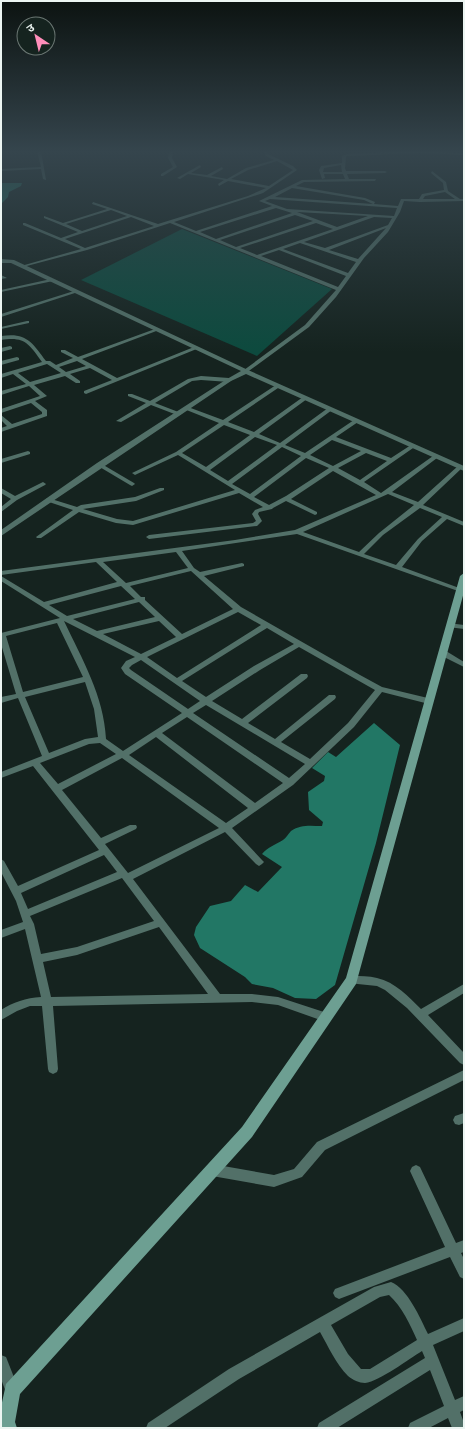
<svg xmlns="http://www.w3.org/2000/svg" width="465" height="1429" font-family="'IBM Plex Serif','Noto Sans Devanagari',serif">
  <rect width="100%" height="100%" fill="#15231f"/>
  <polygon fill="#0d4a3e" points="182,229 332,289 257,356 81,280"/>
  <g fill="#227765">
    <polygon points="1,183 22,183 21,186 9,192 8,197 2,203 1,210"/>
    <path d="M374,723l26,22 -24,98 -41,142 -19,14 -21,-1 -22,-10 -21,-4 -7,-7 -45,-29 -6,-13 2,-8 14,-21 21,-5 14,-16 13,7 24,-25 -20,-13c6,-7 13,-9 21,-14 3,-2 5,-6 8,-9 10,-7 20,-5 31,-5l1,-4 -14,-12 -1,-18 16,-11 1,-5 -13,-8 16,-16 8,5z"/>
  </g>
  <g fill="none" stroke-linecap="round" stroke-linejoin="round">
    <g fill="#527068" fill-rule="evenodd">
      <polygon points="37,151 41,151 46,180 43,179 41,169 1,171 1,169 41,167"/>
      <polygon points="169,151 173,151 172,158 177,167 163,176 161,176 161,174 173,167 168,158"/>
      <path d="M263,151h3l2,3 25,12 4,4 -34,23 -89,29 22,9 76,-25 -13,-5 43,-21 43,-1 -2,-5h-19l1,4 -3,1 -3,-9 2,-4 21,-3v-7l5,-2 59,-3 58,2v2l-45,-2 -72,3 -1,1 -1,11 1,3h39l2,1 -2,1 -38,1 2,5h27l-1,2 -71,1 -8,4 69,12 10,4 -1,2 24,2 3,-7h18l3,-5 22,-4 -1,-7 -12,-10 1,-2 14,11 2,9 12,8h4v2l-44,1 -16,-1 -4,11 -12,20 -24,26 -28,39 -27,30 -63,46 -3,-2 1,-1 61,-45 31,-35 -166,-67 -83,27 -64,17 -2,-1 60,-17 -58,-24v-2h2l36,15 17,-6 -34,-14v-2l19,7 44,-14 -15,-5 1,-2 65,22 90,-28 18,-8 -38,-7 -9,5 -1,-2 6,-4 -36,-6 -8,5 -3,-1 23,-13 1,2 -10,6 16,2 15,-8 1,2 -12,7 16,3 19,-11 28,-8 -8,-4zM277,161l16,9 -24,16 -38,-7 17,-9zM341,165l1,7h-19l1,-4zM292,188l72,12 9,4 -98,-7zM445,192l10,7h-32l2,-3zM270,199l127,9 -3,8 -107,-7 -22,-8zM276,208l16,5 -76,26 -16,-7zM111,210l16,6 -45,15 -16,-7zM297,212l71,4 -31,11zM295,215l18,6 -77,26 -16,-7zM131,217l23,9 -69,22 -20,-9zM374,217l18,1 -4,7 -63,23 -21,-6zM316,223l17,6 -76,26 -17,-7zM386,228l-28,31 -29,-9zM300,243l56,19 -8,11 -65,-24zM279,250l67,26 -8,11 -77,-31z"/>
      <polygon points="1,275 7,278 1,279"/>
      <polygon points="51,279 53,280 53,281 1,292 1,290"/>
      <polygon points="74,291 78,292 1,317 1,314"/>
      <polygon points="27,321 29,321 29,323 1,329 1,327"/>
      <path d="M155,329l4,1 -77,29 35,19 77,-31 5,1 -113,46 -2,-1v-2l28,-11 -22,-12 -20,6 10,7v2h-4l-11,-7 -31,9 13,11 -12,5 12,9v6l-46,16v-4l6,-2 -6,-6v-5l11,9 30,-10v-2l-11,-9 -30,10v-4l39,-13 -11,-10 -28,9v-4l25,-7 -13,-10 -12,4v-4l41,-12c-13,-18 -17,-26 -41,-22v-4c25,-4 31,6 45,25h4l6,4 17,-7 -12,-6v-2h4l13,7zM77,361l9,5 -20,6 -7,-5zM47,364l14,9 -31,9 -12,-9z"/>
      <polygon points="10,346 12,347 12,349 1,352 1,348"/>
      <polygon points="17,357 19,358 19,360 1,365 1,361"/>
      <polygon points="201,376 229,378 232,380 229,382 201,380 192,381 155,403 181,413 181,415 177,415 151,405 121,422 116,421 146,403 128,396 128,394 132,394 150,401 188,379"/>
      <path d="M276,385l5,1 -53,36 26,10 49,-35h4v2l-48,35 21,9 48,-35h4v2l-47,35 20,8 49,-33h4v2l-22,15 55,21 20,-13 2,-1 3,2 -52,36 17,11 52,-37h4v2l-45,34 26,10 40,-36h4v2l-39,37 41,17v4l-17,-7 -25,22 -20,26 60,22 2,1 -4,2 -2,-1 -161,-57 -115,17 12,17 6,4 42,-9 2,1v2l-40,10 37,31 119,68 22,12 50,12 1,2 -4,3 -47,-12 -28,35 -61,58 -61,43 30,32 2,2 -2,2 -3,2 -3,-2 -31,-32 -92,47 87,115h32l26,3 52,17 1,3 -1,3 -4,2 -48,-17 -26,-3 -199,4 5,63 -1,3 -4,2 -4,-2 -1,-3 -6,-63h-12l-13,5 -16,9v-10c12,-8 25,-12 40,-13l-16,-68 -24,9v-8l22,-8 -7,-21 -15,-29v-13l3,2 14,25 81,-36 -66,-84 -32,12v-6l41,-16 -24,-58 -17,5v-6l15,-3 -15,-50v-11l59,-15 -59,-37v-5l43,26 73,-20 -21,-20 -95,13v-4l234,-31 60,-10 81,-35 -43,-24 -42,28 26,13v2l-2,1 -29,-14 -13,7 -1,1 -13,3 -1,2 4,7 -5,5 -108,13 -3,-2 3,-2 104,-12 3,-2 -4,-7 3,-4 8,-3 -24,-14 -106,32 -17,-2 -37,-11 -38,26h-4l-1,-1 37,-27 -27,-9v-2l2,-1 29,9 4,-2 54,-8 25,-9h4v2l-28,11 -53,8 34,10 16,2 102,-31 -57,-35 -41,19 -2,1 -3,-2 44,-21 43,-29 -35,-14v-2h4l35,13zM224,425l26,10 -44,32 -24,-14zM255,437l22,8 -49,36 -18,-11zM332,440l29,11 -28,15 -23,-11zM282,447l19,9 -51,38 -18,-10zM366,453l21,8 -27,19 -22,-12zM306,458l23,10 -43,28 -17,9 -15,-8zM388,494l26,11 -35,28 -20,19 -56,-20zM420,508l22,9 -24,22 -22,26 -32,-11 19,-19zM176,552l12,16 -62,15 -23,-21zM191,571l42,38 -51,25 -37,-34v-3h-4l-11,-11zM121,586l14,13 -68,17 -18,-11zM139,602l16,15 -58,14 -24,-12zM238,612l23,13 -84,53 -30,-21zM64,621l71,36 -9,4 -5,7 4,6 57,39 -59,38 -17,-12c-2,-43 -24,-80 -42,-118zM159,621l17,16 -35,17 -38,-20zM57,623l26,54 -60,15 -17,-56zM267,628l27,16 -40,22 -48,31 -24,-16zM299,647l76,43 -27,33 -38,36 -29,-17 54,-43 1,-2 -1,-2h-6l-54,44 -27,-16 59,-45 1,-2 -1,-2h-6l-59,45 -30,-18 48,-31zM141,660l59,41 -12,8 -57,-39 -2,-2 3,-3zM85,682l9,27 4,28 -13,2 -36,14 -24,-56zM206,705l99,59 -16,14 -96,-65zM187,717l96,66 -28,20 -93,-70zM156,737l92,71 -22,15 -97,-68zM100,743l16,11 -58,30 -18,-21 49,-19zM122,758l97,70 -91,45 -23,-29 31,-15 1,-2 -1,-2h-6l-29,13 -39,-48zM104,855l13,17 -89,37 -7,-16zM122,878l32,43 -77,26 -36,7 -7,-30 -4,-8zM159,927l49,67 -157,3 -8,-35 34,-7z"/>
      <polygon points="28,451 30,452 30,454 1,463 1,459"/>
      <polygon points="100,463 134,483 135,484 132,486 130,485 98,466 98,464"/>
      <polygon points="43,482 46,484 45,485 17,500 1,512 1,507 11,499 1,493 1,488 15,496"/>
      <polygon points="448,623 464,625 464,629 448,627 447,625"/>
      <polygon points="440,651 446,651 464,662 464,667 440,655 439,653"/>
      <path d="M352,976c8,0 17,0 25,2 18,4 32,19 44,31l43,-25v9l-36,22 36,38v12l-4,-2 -53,-55 -22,-18 -8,-4 -29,-3 -1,-3 1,-3z"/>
      <polygon points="464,1070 464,1080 325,1150 302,1177 274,1187 212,1176 208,1174 206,1170 208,1166 212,1164 274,1175 294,1169 317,1142"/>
      <polygon points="464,1113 464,1123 459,1125 455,1124 453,1120 455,1116"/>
      <polygon points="416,1165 420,1167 456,1243 464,1240 464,1252 461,1253 464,1259 464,1279 460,1277 450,1257 339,1299 335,1297 333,1293 335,1289 445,1247 410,1171 412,1167"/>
      <path d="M391,1282c17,7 29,36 37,52l36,-16v13l-31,14 22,55 9,-4v14l-4,2 4,11v5h-12l-4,-10 -19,10h-21l2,-5 34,-17 -14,-36 -93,58h-20l2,-5 106,-65 -3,-7c-13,8 -42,30 -57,32 -6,0 -12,-3 -17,-7 -12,-12 -20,-30 -28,-44l-81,47 -74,49h-19l2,-5 81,-54 145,-82zM389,1295c13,12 21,29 28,45l-47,29h-9l-13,-15 -17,-29 49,-28z"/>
      <polygon points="1,1355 6,1357 19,1390 17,1395 12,1397 7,1395 1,1379"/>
    </g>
    <polygon fill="#527068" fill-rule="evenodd" points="1,259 14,260 248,370 464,466 464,471 246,374 231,381 1,536 1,530 97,463 227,379 241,371 11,263 1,263"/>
    <g fill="#6d9f92" fill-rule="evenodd">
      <polygon points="1,151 6,151 1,153"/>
      <polygon points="464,573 464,592 356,984 252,1137 20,1394 15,1422 17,1428 1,1428 1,1407 6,1384 242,1127 346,978 460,576"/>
    </g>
  </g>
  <linearGradient id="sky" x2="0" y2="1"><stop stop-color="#0c1311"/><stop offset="0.43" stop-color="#35454d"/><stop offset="1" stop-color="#35454d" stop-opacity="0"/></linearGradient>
  <rect width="465" height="352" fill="url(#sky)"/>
  <rect width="465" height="1429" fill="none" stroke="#ecf5f2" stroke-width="4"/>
  <g transform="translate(36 36) rotate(325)"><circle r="19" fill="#15231f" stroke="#6b7773"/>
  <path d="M0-3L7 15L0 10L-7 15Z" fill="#ff8eba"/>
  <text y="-6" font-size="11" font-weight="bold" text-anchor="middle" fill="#ecf5f2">उ</text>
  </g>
</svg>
